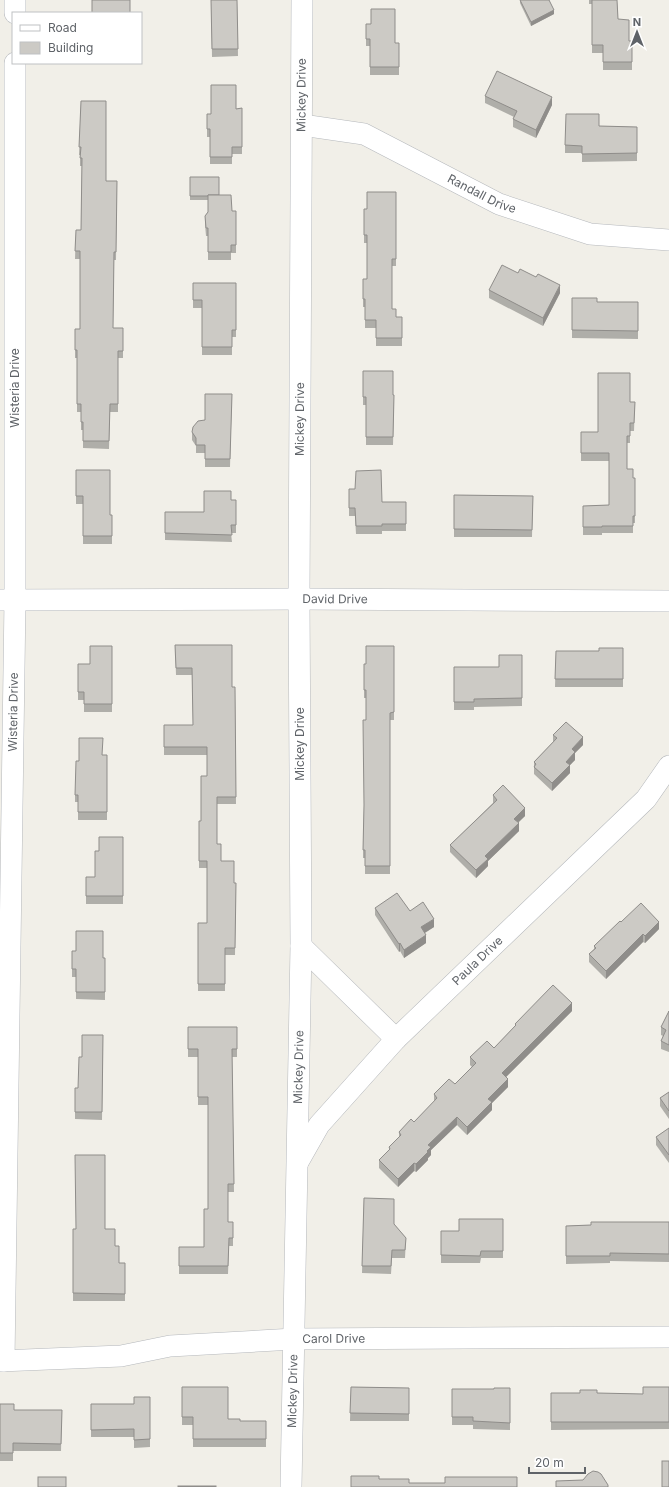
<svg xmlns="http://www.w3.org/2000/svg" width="669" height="1487" font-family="Inter,sans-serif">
  <rect width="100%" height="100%" fill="#f1efe8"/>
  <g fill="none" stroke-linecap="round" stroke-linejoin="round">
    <g stroke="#b5b8bc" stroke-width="22">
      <g id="minor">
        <polyline points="15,0 15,13"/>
        <path id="s1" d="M302,125l62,9 135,70 91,30 79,6"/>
        <path id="s2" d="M0,600l299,-1 370,2"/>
        <polyline points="301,946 396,1039"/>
        <path id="s3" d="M298,1162l21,-37 77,-86 250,-240 23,-33"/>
        <path id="s4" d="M0,1361l121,-5 49,-10 124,-7 375,-2"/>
        <path id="s5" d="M4,1361l11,-761v-537"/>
        <path id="s6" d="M291,1487l10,-541 -2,-347 3,-599"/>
      </g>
    </g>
    <use href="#minor" stroke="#fff" stroke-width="21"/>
  </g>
  <g fill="#afaea9">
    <polygon points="211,0 237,0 238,56 212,57"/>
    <polygon points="520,0 549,0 554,14 531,26 520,3"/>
    <polygon points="589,0 617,0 618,19 629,41 632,41 632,70 603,70 603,53 592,53 592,4 589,4"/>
    <polygon points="366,24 395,43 399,43 399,75 370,75 370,46 366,46"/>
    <polygon points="485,96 552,105 536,138 513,127 513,119 514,117 485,103"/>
    <polygon points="81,101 106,181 117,181 116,260 114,260 113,328 123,328 123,358 118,358 118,412 110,412 109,449 83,448 83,430 81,430 81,412 77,412 77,358 75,358 75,329 80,329 80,259 75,259 76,230 81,230 82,166 80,166 80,155 79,155"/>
    <polygon points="242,108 242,154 232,154 232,164 210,164 210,137 207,137 207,114 211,114 236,109"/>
    <polygon points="599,126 637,127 637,161 582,162 582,153 565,153 565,145"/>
    <polygon points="190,177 219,195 232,211 236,211 236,253 231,253 231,260 208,260 208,236 206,236 205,224 205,216 208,212 208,200 190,200"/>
    <polygon points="396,192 396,266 392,266 392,309 396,317 402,317 402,346 376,346 376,328 365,328 365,307 363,307 363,279 367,279 367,243 364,243 364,209 367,209"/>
    <polygon points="518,273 560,293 543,326 489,298 489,290"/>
    <polygon points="193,283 236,283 236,337 232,337 232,355 202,355 202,308 193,308"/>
    <polygon points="572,298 597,302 638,302 638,339 572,338"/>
    <polygon points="363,371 393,395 394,403 393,445 366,445 366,405 363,405"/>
    <polygon points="232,394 230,467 205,467 205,453 196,453 196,446 192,440 192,432 205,420"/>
    <polygon points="630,402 635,402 634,431 630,431 630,443 627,443 627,469 633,478 635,478 635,523 633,523 633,533 602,533 602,535 583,535 583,506 609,505 609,461 581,461 581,432 598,432"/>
    <polygon points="76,470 110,515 112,515 112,544 83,544 83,504 76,504"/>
    <polygon points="349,489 382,502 406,502 406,531 382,531 382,534 356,534 355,516 349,516"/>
    <polygon points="454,495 533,496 532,537 454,537"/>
    <polygon points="236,500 236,533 231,533 232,542 165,540 165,512 204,512"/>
    <polygon points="175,645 232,687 235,687 236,804 217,804 217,844 221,861 234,883 236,883 235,955 225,955 225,991 198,991 198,923 207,923 207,868 199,868 199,821 201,821 207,776 207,755 164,755 164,725 193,725 192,675 176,675"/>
    <polygon points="112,646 112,712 84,712 84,700 78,700 78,664 90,664"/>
    <polygon points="394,646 394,720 390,720 390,874 365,874 365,858 363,858 363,850 366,720 366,698 364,698 364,664 366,664"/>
    <polygon points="623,648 623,687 555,687 556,651 599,651"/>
    <polygon points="522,655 522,706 474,707 474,710 454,710 454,667 499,667"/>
    <polygon points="553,735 583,745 575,753 575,760 570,765 570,773 552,791 534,774 534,762 553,742"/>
    <polygon points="102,755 107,755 107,820 78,820 78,802 75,802 75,795 79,761"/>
    <polygon points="493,795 525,816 518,823 519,831 488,861 488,866 476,878 450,852 450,845 493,803"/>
    <polygon points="123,837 123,904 86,904 86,877 95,877 99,851"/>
    <polygon points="375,908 410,911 434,927 425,933 426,943 404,958 400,951 399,952 375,915"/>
    <polygon points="621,922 659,929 645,943 643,942 606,979 589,962 589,954 594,949 594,946"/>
    <polygon points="72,951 105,958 105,1000 76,999 76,977 72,977"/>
    <polygon points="572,1011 506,1077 508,1087 492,1103 492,1110 467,1135 457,1125 431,1150 431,1155 428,1158 428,1160 416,1172 414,1171 398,1187 379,1168 379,1160 389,1150 389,1147 399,1138 399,1132 414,1122 434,1102 434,1094 455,1084 472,1067 470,1065 470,1057 494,1048 515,1026 515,1024"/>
    <polygon points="669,1011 669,1052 661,1049 661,1041 663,1036 661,1035 661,1027"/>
    <polygon points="188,1027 237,1027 237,1057 232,1057 234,1192 228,1192 228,1222 233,1222 233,1246 229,1246 228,1274 179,1274 179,1247 204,1247 208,1209 208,1105 198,1105 198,1057 188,1057"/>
    <polygon points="103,1035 102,1120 75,1119 75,1088 78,1088"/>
    <polygon points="669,1092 669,1119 660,1106 660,1098"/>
    <polygon points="669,1128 669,1163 656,1145 656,1137"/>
    <polygon points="364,1198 394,1224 406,1238 405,1258 392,1258 391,1274 362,1273"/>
    <polygon points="503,1219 503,1258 481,1258 480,1263 441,1263 441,1231 459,1231"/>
    <polygon points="669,1222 669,1262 610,1261 610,1263 566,1264 566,1226 591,1225"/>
    <polygon points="73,1229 105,1229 115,1246 119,1263 125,1263 125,1301 73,1301"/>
    <polygon points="182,1387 228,1419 240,1421 266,1421 266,1447 193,1447 193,1425 182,1425"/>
    <polygon points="351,1387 409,1388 409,1421 350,1421"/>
    <polygon points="669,1387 669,1429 551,1430 551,1393 643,1394"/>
    <polygon points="510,1388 510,1430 473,1429 473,1425 452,1425 452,1389 494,1389"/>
    <polygon points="150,1397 150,1447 134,1448 134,1437 91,1437 91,1404 134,1404"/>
    <polygon points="0,1404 14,1410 62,1410 61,1451 13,1451 13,1461 0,1461"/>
  </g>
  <g fill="#8f8d8a">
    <polygon points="554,10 554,14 531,26 531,22"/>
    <polygon points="552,97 552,105 536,138 536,130"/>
    <polygon points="560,285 560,293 543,326 543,318"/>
    <polygon points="583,737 583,745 575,753 575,760 570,765 570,773 552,791 552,783 572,749"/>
    <polygon points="525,808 525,816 514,826 514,819"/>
    <polygon points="519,823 519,831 488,861 488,866 476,878 476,870 485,856"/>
    <polygon points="434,919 434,927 421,935 421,927"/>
    <polygon points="659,922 659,929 645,943 645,936"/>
    <polygon points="643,934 643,942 606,979 606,971"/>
    <polygon points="426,935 426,943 404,958 404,950"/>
    <polygon points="400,943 400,951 399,952 399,944"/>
    <polygon points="572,1003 572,1011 502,1081 502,1073"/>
    <polygon points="508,1079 508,1087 492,1103 492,1110 467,1135 467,1127 488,1099"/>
    <polygon points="457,1117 457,1125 431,1150 431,1155 428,1158 428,1160 416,1172 416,1164 428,1145"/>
    <polygon points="414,1163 414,1171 398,1187 398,1179"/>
  </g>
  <g fill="#cccac5" stroke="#8f8d8a">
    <rect x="92" y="0" width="38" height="13"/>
    <polygon points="211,0 237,0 238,49 212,49"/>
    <polygon points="520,0 549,0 554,10 531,22"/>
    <polygon points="592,0 617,0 618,19 629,20 629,41 632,41 632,62 603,62 603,45 592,45"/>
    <polygon points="371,9 395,9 395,43 399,43 399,67 370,67 370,39 366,39 366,24 371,24"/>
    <polygon points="497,71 552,97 536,130 513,119 517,111 485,96"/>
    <polygon points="211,85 236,85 236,109 242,108 242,147 232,147 232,157 210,157 210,129 207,129 207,114 211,114"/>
    <polygon points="81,101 106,101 106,181 117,181 116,252 114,252 113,328 123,328 123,351 118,351 118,404 110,404 109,441 83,441 83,422 81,422 81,404 77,404 77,350 75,350 75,329 80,329 80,251 75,251 76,230 81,230 82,158 80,158 81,147 79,147"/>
    <polygon points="566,114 599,114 599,126 637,127 637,153 582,154 582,146 565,145"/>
    <polygon points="190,177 219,177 219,195 208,195 208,196 190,196"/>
    <polygon points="367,192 396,192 396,259 392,259 392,309 396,309 396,317 402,317 402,338 376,338 376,320 365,320 365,299 363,299 363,279 367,279 367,235 364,235 364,209 367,209"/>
    <polygon points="208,195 231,195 232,211 236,211 236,245 231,245 231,252 208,252 208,228 206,228 205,216 208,212"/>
    <polygon points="502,265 518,273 520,269 536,277 538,274 560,285 543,318 489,290"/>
    <polygon points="193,283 236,283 236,330 232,330 232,347 202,347 202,300 193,300"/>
    <polygon points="572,298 597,298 597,302 638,302 638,331 572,330"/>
    <polygon points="363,371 393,371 393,395 394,395 393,437 366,437 366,397 363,397"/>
    <polygon points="598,373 630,373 630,402 635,402 634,423 630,423 630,436 627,436 627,469 633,469 633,478 635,478 635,516 633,516 633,526 602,526 602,527 583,527 583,506 609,505 609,453 581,453 581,432 598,432"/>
    <polygon points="205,394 232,394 230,459 205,459 205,445 196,445 196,438 192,432 193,427 198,421 205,420"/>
    <polygon points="76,470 110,470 110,515 112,515 112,536 83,536 83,496 76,496"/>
    <polygon points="381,470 382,502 406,502 406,524 382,524 382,526 356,526 355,508 349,508 349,489 355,489 356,471"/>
    <polygon points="204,491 231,491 231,500 236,500 236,525 231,525 232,535 165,533 165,512 204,512"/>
    <polygon points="454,495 533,496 532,530 454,529"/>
    <polygon points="175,645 232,645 232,687 235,687 236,797 217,797 217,844 221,844 221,861 234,861 234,883 236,883 235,948 225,948 225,984 198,984 198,923 207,923 207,861 199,861 199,821 201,821 201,776 207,776 207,747 164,747 164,725 193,725 192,668 176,668"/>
    <polygon points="90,646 112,646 112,704 84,704 84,692 78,692 78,664 90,664"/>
    <polygon points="366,646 394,646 394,712 390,713 390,866 365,866 365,850 363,850 364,805 363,720 366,720 366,690 364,690 364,664 366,664"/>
    <polygon points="599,648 623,648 623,679 555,679 556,651 599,651"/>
    <polygon points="499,655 522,655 522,698 474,699 474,702 454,702 454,667 499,667"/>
    <polygon points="566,722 583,737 572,749 575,752 566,762 570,765 552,783 534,767 536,764 534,762 557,738 553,735"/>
    <polygon points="79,738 103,738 102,755 107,755 107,812 78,812 78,795 75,795 76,761 79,761"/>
    <polygon points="503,785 525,808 514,819 519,823 485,856 488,859 476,870 450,845 497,800 493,795"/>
    <polygon points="99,837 123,837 123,896 86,896 86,877 95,877 95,851 99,851"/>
    <polygon points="397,893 410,911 423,902 434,919 421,927 426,935 404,950 400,943 399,944 375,908"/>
    <polygon points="641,903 659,922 645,936 643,934 606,971 589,954 596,948 594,946 620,921 621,922"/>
    <polygon points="76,931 103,931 103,958 105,958 105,992 76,992 76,969 72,969 72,951 76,951"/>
    <polygon points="553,985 572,1003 502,1073 508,1079 488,1099 492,1102 467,1127 457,1117 428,1145 431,1147 427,1151 428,1152 416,1164 414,1163 398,1179 379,1160 390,1149 389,1147 401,1135 399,1132 411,1119 414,1122 437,1098 434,1094 449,1079 455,1084 476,1063 470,1057 487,1041 494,1048 516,1025 515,1024"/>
    <polygon points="669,1011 669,1045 661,1041 666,1030 661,1027"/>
    <polygon points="188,1027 237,1027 237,1049 232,1049 234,1184 228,1184 228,1222 233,1222 233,1238 229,1238 228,1266 179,1266 179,1247 204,1247 204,1209 208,1209 208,1097 198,1097 198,1049 188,1049"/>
    <polygon points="82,1035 103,1035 102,1112 75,1112 75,1088 78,1088 79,1057 82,1057"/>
    <polygon points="669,1092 669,1111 660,1098"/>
    <polygon points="669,1128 669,1155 656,1137"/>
    <polygon points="75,1155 105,1155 105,1229 115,1229 115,1246 119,1246 119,1263 125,1263 125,1294 73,1293 73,1229 76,1229"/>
    <polygon points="364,1198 394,1199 394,1224 406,1238 405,1250 392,1250 391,1266 362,1266"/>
    <polygon points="459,1219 503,1219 503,1251 481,1251 480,1256 441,1255 441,1231 459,1231"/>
    <polygon points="591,1222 669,1222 669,1254 610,1253 610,1256 566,1256 566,1226 591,1225"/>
    <polygon points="182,1387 228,1387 228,1419 240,1419 240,1421 266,1421 266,1439 193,1439 193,1417 182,1417"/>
    <polygon points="351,1387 409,1388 409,1414 350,1413"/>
    <polygon points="643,1387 669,1387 669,1422 551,1422 551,1393 580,1393 580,1390 597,1390 597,1393 643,1394"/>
    <polygon points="494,1388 510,1388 510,1423 473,1421 473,1417 452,1417 452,1389 494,1389"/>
    <polygon points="134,1397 150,1397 150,1439 134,1440 134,1429 91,1430 91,1404 134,1404"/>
    <polygon points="0,1404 14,1404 14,1410 62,1410 61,1444 13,1443 13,1453 0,1453"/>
    <rect x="662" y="1461" width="7" height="26"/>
    <polygon points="593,1471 598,1472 601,1474 608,1485 608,1487 556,1487 556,1481 583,1480 588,1474"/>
    <polygon points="351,1476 379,1476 379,1479 409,1479 409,1483 445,1483 445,1477 517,1477 517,1487 351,1487"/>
    <rect x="38" y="1477" width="28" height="10"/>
    <rect x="178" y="1486" width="38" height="1"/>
  </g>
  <g text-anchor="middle" stroke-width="3" stroke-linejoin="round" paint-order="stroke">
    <g font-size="12" fill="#5f6368" stroke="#fff">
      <text dy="4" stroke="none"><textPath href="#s6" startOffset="1392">Mickey Drive</textPath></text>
      <text dy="4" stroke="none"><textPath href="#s1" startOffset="195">Randall Drive</textPath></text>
      <text transform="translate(15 388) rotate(-90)" y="4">Wisteria Drive</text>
      <text dy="4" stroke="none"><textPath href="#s6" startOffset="1068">Mickey Drive</textPath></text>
      <text dy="4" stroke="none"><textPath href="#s2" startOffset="335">David Drive</textPath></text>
      <text dy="4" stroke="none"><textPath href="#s5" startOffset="649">Wisteria Drive</textPath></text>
      <text transform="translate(300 744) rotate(-90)" y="4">Mickey Drive</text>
      <text dy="4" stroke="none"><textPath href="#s3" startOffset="271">Paula Drive</textPath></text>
      <text dy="4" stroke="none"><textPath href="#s6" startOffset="420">Mickey Drive</textPath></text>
      <text dy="4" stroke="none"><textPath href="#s4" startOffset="335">Carol Drive</textPath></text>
      <text dy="4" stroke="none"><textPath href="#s6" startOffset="96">Mickey Drive</textPath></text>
    </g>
  </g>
  <rect x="12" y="12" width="130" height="52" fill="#ffffff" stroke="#bfc1c3"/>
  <rect x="20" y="25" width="20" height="6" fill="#ffffff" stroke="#bfc1c3"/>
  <text x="48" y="32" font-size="12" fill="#5f6368">Road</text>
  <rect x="20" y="42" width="20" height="12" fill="#cccac5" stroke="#bfc1c3"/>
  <text x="48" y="52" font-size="12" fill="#5f6368">Building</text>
  <g transform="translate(637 32)" stroke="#ffffff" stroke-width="3" paint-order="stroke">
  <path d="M0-3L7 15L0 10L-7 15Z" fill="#5f6368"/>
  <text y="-6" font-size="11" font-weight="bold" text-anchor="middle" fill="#5f6368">N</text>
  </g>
  <path d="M529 1467v6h56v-6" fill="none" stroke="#5f6368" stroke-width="2"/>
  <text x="535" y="1467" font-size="12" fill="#5f6368" stroke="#ffffff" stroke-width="3" paint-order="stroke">20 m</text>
</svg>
